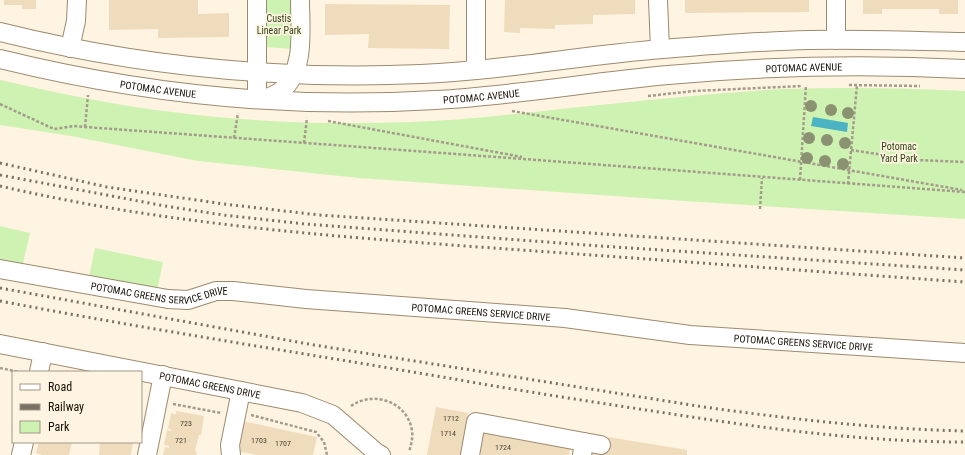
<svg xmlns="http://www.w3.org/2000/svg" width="965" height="455" font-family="'Roboto Condensed',sans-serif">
  <rect width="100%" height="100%" fill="#fff3e1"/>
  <g fill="#cef2b2">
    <polygon points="264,0 293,0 293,49 264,47"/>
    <path d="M0,80c57,13 114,25 172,32 79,10 159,13 239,10 67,-2 132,-12 199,-18 58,-6 116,-12 175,-15 60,-2 120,-1 180,2v128l-280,-18 -326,-23 -161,-17 -127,-25 -71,-11z"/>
    <polygon points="0,226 30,233 21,272 0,267"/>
    <polygon points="95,248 163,262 156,296 88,282"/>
  </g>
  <polygon fill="#4bb4c2" points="813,117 848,123 847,132 811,126"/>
  <g fill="#efdcbd">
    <polygon points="4,0 36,0 36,9 22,9 22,5 4,5"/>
    <polygon points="109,0 198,0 198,14 229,13 229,37 158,38 158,29 109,30"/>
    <polygon points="505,0 635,0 635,14 593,15 593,24 555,25 555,29 520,28 520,33 504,32"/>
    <polygon points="685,0 809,0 809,12 685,13"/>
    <polygon points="863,0 958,0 958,14 939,14 939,9 882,9 882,14 863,14"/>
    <polygon points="325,4 450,5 449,49 368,48 369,34 325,35"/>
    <polygon points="436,407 468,413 461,455 427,455"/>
    <polygon points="176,411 204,416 201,435 199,435 195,451 197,452 196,455 163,455 165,447 169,448 169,446 164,445 167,430 171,431 171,429 168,429 171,413 176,414"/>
    <polygon points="242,421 317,437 313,455 257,455 236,451"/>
    <polygon points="482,433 570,449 569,455 478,455"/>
    <polygon points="608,437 687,450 687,455 588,455 588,451 605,454"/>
    <polygon points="39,442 72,442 69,455 42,455 36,453"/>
    <polygon points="100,442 133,442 131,455 99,455"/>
  </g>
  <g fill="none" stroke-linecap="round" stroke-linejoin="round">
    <g stroke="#9c8a6e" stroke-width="20">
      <g id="minor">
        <polyline points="476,0 476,70"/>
        <polyline points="658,0 660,49"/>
        <polyline points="836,0 836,40"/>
        <path d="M0,32c137,34 280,48 421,42 81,-3 161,-19 242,-25 48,-4 97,-8 146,-9 52,-1 104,1 156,2"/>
        <polyline points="70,48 76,21 77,0"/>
        <path id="s1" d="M0,59c142,35 290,50 435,41 78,-4 155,-18 233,-25 99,-9 198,-11 297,-6"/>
        <polyline points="257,99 257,0"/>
        <path d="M265,99c5,-2 12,-5 16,-8 25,-21 19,-62 19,-91"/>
        <path id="s2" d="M0,269l168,30 20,1 28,-9h17l73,8 259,19 125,17 275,18"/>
        <path id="s3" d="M0,344l302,59 31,12 44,38 4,2"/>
        <polyline points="39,372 43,352"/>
        <polyline points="584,442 601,445"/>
        <polyline points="21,455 24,442"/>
        <polyline points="147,455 163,375"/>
        <polyline points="231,455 230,445 241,391"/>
        <polyline points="470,455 476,422 584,442 582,455"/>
      </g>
    </g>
    <g stroke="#a59b8c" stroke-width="2.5" stroke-dasharray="3 2" stroke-linecap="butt">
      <polyline points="849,85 920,86"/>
      <polyline points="648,96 694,91 802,86"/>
      <path d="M0,104l54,25 20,-3 11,1c293,21 587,43 880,65"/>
      <polyline points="512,111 962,190"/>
      <polyline points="328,121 522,157"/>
      <polyline points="85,127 88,95"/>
      <polyline points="234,138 238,113"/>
      <polyline points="304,143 307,118"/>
      <polyline points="851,150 917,160 965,162"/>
      <polyline points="800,180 806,85"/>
      <polyline points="848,184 857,85"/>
      <polyline points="760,209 762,178"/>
      <polyline points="0,368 19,372"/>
      <polyline points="173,404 221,413"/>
      <path d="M351,406c23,-16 57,-4 61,25 1,7 -1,14 -3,21"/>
      <polyline points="251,415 316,432 324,442 327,455"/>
    </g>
    <use href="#minor" stroke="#fff" stroke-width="18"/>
    <g stroke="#797163" stroke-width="3" stroke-dasharray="2 4" stroke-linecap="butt">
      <polyline points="0,163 107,187 224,204 319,215 965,258"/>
      <polyline points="0,175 165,206 223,215 305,224 600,246 965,270"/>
      <path d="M0,186c164,38 326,50 493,62 157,11 315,23 472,34"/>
      <path d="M0,288l314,57 390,62c86,12 173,22 261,24"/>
      <path d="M0,301c151,29 303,52 454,78 73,13 146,24 218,35 97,15 195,28 293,28"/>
    </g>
  </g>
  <g fill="#8b9271">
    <circle cx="811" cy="106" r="6"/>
    <circle cx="831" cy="110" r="6"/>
    <circle cx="848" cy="113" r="6"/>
    <circle cx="809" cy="138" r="6"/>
    <circle cx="827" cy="140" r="6"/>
    <circle cx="845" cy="143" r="6"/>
    <circle cx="807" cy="158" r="6"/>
    <circle cx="825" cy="161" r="6"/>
    <circle cx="843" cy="164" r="6"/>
  </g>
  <g text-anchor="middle" stroke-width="3.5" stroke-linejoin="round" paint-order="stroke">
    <g font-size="8" fill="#4c4233">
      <text x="451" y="421">1712</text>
      <text x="186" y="426">723</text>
      <text x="448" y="436">1714</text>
      <text x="181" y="443">721</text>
      <text x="259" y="443">1703</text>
      <text x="283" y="446">1707</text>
      <text x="503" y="450">1724</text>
    </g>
    <g font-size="10" fill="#2c4315" stroke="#fff3e1">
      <text x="279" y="22">Custis<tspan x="279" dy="12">Linear Park</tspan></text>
      <text x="899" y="150">Potomac<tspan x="899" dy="12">Yard Park</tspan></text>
    </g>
    <g font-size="10" fill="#150f05" stroke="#fff3e1">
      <text dy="4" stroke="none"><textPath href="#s1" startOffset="809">POTOMAC AVENUE</textPath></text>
      <text dy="4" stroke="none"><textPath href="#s1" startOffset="161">POTOMAC AVENUE</textPath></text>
      <text dy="4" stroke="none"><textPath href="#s1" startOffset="485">POTOMAC AVENUE</textPath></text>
      <text dy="4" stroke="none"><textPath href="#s2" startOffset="162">POTOMAC GREENS SERVICE DRIVE</textPath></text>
      <text dy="4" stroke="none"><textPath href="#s2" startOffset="486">POTOMAC GREENS SERVICE DRIVE</textPath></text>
      <text dy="4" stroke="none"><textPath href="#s2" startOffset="810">POTOMAC GREENS SERVICE DRIVE</textPath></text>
      <text dy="4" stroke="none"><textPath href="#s3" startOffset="214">POTOMAC GREENS DRIVE</textPath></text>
    </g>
  </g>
  <rect x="12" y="371" width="130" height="72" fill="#fff3e1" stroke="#a19889"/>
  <rect x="20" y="384" width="20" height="6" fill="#ffffff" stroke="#a19889"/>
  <text x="48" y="391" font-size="12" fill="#150f05">Road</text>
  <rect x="20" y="404" width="20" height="6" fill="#797163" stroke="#a19889"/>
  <text x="48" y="411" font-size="12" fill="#150f05">Railway</text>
  <rect x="20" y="421" width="20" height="12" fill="#cef2b2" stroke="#a19889"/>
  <text x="48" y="431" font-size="12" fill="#150f05">Park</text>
</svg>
